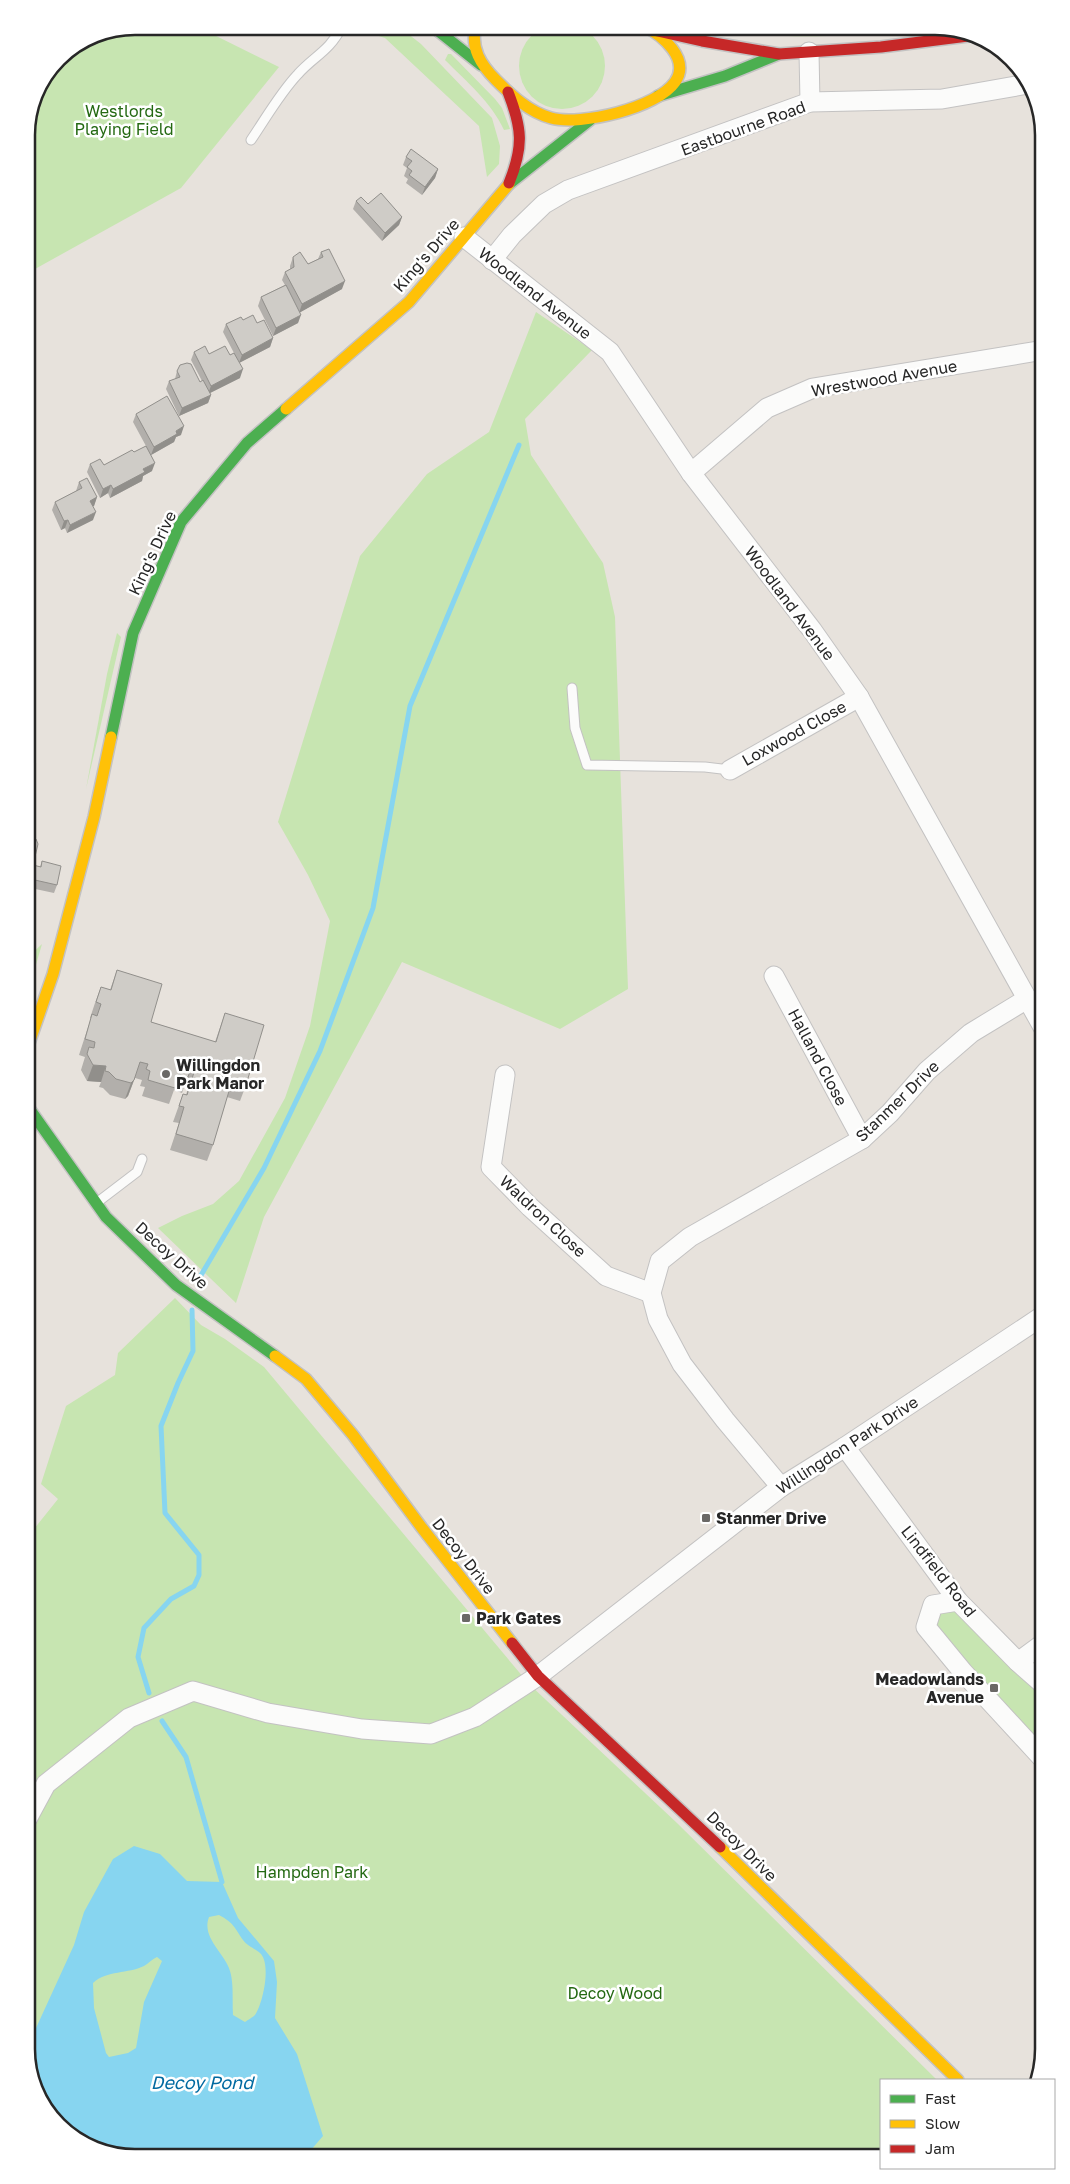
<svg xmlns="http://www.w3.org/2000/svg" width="1070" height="2184" font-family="'Golos Text',sans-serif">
  <rect width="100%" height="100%" fill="#e7e2dc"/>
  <g fill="#c7e5b1">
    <circle cx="562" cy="66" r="43"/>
    <polygon points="135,26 196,26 279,67 181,188 26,274 26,128 37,87 58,58 94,34"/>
    <polygon points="361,26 397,26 407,33 421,44 492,118 500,146 499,164 487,177 479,126 385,38 360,30"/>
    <path d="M715,26l82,2 30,8c-40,1 -72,0 -112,-10z"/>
    <path d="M448,54h3l44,45 7,9 8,21 -6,1c-13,-28 -37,-48 -59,-70z"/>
    <polygon points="536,312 592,350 525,419 531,455 603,563 615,617 628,989 560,1029 402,962 264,1217 236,1303 158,1228 182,1216 213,1204 239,1181 285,1098 310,1026 330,921 308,875 278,822 360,556 427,474 489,432"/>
    <polygon points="117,633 121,637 86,789 107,674"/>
    <polygon points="42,944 33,975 26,982 26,959"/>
    <polygon points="175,1298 201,1325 225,1339 264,1367 529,1684 677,1823 937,2080 881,2080 881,2158 128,2158 69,2135 34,2090 26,2049 26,1539 58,1499 41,1484 66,1406 115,1375 118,1353"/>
    <polygon points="958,1601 1044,1685 1044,1760 926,1627 933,1605"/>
  </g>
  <path fill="#87d5f0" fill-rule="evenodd" d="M134,1846l26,8 27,27 35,1 16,36 36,43 3,21 -2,36 22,36 26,82 -19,22h-176l-59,-23 -35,-45 -5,-29 2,-22 43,-94 10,-33 29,-53zM219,1915c15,8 15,12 24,25 4,6 13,9 18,14 10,12 2,49 -6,61 -2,2 -7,5 -10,7l-12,-7c-1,-14 1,-31 -3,-44 -5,-18 -29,-33 -21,-54zM157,1957l5,4 -18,41 -8,46 -8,5 -19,4 -3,-4 -12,-45 -1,-25c14,-13 35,-9 51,-17 4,-2 8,-7 13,-9z"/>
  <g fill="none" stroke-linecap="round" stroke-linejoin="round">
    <g stroke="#87d5f0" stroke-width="5">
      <polyline points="197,1282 264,1168 320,1051 373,908 410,706 519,445"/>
      <polyline points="149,1693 138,1657 144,1628 171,1599 194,1586 199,1575 199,1555 165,1513 161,1426 178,1383 193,1351 192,1310"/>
      <polyline points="162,1721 186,1757 222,1882"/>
    </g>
    <g stroke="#c3c2c2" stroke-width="11">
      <g id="lane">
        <path d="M251,140c15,-22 29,-47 47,-66 16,-18 32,-23 44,-48"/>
        <polyline points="572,688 575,728 587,765 705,767 730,770"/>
        <polyline points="99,1201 137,1172 142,1159"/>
      </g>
    </g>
    <g stroke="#c3c2c2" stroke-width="21">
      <g id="street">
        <polyline points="809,52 810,102"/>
        <polyline points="464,237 610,352 691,473 812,630 859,697 1044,1029"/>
        <polyline points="492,260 512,235 544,204 568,190 810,102 942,99 1028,84"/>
        <polyline points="691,473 767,408 813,388 1044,350"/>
        <polyline points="730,770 859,697"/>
        <polyline points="774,976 862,1139"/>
        <polyline points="505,1075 491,1167 530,1207 606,1276 651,1293"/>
        <polyline points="845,1447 958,1601 1018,1662 1044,1685"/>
        <polyline points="781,1487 725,1420 682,1364 658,1319 651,1293 660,1261 690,1237 862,1139 890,1113 927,1071 971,1033 1027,999"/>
        <polyline points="958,1601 933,1605 926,1627 963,1672 1044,1760"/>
        <polyline points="1018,1662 1044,1643"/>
        <polyline points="26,1821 46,1784 129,1718 193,1691 268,1713 362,1729 431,1734 475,1717 538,1676 781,1487 845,1447 1044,1315"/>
      </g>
    </g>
    <g stroke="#c3c2c2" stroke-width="14">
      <g id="fast">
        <polyline points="432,26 481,65"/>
        <polyline points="658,96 725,76 779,54"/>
        <polyline points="509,184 590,120"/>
        <polyline points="111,737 133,633 181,522 247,443 286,409"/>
        <polyline points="26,1104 106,1217 176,1285 275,1356"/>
      </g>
    </g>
    <g stroke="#c3c2c2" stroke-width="14">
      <g id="slow">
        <path d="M476,26c-6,22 5,39 20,54 15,15 33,32 55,38 30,8 106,-10 124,-36 16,-23 -13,-47 -31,-56"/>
        <polyline points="286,409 409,302 509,184"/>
        <polyline points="26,1052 53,974 94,817 111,737"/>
        <polyline points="275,1356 306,1379 353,1435 422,1528 512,1643"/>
        <polyline points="720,1847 958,2080"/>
      </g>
    </g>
    <g stroke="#c3c2c2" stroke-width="14">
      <g id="jam">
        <polyline points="653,30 702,41 779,54 881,47 968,36"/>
        <path d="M508,92c14,36 16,54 1,91"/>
        <polyline points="512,1643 538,1676 720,1847"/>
      </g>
    </g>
    <use href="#lane" stroke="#fbfbfa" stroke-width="9"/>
    <use href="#street" stroke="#fbfbfa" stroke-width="19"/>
    <use href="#fast" stroke="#4caf50" stroke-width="11"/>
    <use href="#slow" stroke="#ffc107" stroke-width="11"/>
    <use href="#jam" stroke="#c62828" stroke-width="11"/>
  </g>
  <g fill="#b2afab">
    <polygon points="406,157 438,169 435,178 422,195 406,183 408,179 404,176 407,168 403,165"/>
    <polygon points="356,201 368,204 402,217 399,225 382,241 353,209"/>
    <polygon points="321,252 342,289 300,312 298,323 273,336 258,306 261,297 285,285 282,280 285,272 290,269 290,266 293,257 308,264 318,259"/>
    <polygon points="243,320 257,323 273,338 270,347 239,363 240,378 210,393 211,395 208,403 179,416 166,389 169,381 175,379 177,371 200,382 202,381 191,360 194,352 209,354 230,355 234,353 223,332 226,324"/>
    <polygon points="136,414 181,435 176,437 174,442 151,455 152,471 143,476 142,481 110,498 108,493 100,498 87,472 90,464 104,465 134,452 146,446 133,422"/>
    <polygon points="79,482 97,497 94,506 93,506 93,520 67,533 65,528 61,530 52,510 55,502 76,491"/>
    <polygon points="26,838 33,865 40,867 42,861 57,885 54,893 26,887"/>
    <polygon points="117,970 151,1022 215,1042 225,1013 246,1085 240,1101 227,1097 213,1145 207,1161 170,1150 179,1123 173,1122 183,1094 186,1095 189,1085 185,1084 182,1093 174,1090 169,1104 142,1096 145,1087 140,1086 142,1080 135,1078 128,1096 125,1099 110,1095 103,1088 99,1087 101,1082 87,1081 81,1070 85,1057 79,1055 91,1018 90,1018 95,1003 101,987 110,990"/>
  </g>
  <g fill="#918f8b">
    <polygon points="438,169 435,178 422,195 425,187"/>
    <polygon points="402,217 399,225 382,241 385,233"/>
    <polygon points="345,281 342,289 299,313 302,304"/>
    <polygon points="301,315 298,323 273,336 276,328"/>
    <polygon points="273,338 270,347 239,363 242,355"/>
    <polygon points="243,369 240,378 208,394 211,386"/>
    <polygon points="211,395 208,403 179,416 182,408"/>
    <polygon points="184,426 181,435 176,437 174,442 151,455 154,447 176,431"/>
    <polygon points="155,463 152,471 143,476 142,481 110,498 113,489 143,469"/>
    <polygon points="111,485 108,493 100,498 103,489"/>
    <polygon points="97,497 94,506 87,509 90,501"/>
    <polygon points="96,512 93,520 67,533 70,525"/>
    <polygon points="68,520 65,528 61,530 64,521"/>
    <polygon points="93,1065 106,1066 101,1082 87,1081"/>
    <polygon points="134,1080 128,1096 125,1099 131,1083"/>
  </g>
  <g fill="#cfccc7" stroke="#918f8b">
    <polygon points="411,149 438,169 425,187 409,175 412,171 407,167 412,161 406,157"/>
    <polygon points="381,193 402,217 385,233 356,201 361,197 368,204"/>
    <polygon points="329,249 345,281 302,304 285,272 294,267 293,257 300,252 308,264 323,257 321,252"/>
    <polygon points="286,285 301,315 276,328 261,297"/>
    <polygon points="253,315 257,323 264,320 273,338 242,355 226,324 241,317 243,320"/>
    <polygon points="205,346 209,354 225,346 230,355 234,353 243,369 211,386 194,352"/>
    <polygon points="187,363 191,364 200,382 203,380 211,395 182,408 169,381 180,377 177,371 180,365"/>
    <polygon points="167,396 184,426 176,431 177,434 154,447 136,414"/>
    <polygon points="146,446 155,463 143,469 145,472 113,489 111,485 103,489 90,464 100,459 104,465 132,450 134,452"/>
    <polygon points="87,478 97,497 90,501 96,512 70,525 68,520 64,521 55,502 82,488 79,482"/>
    <polygon points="26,838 36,839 38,844 33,865 41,867 42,861 61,866 57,885 26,878"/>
    <polygon points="117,970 162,984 151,1022 216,1042 225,1013 264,1025 246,1085 232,1081 213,1145 176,1134 184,1107 179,1106 183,1094 187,1095 195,1069 191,1068 188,1077 179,1074 175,1088 148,1080 150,1071 146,1069 148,1064 140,1062 134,1080 131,1083 116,1079 109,1072 105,1071 106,1066 93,1065 87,1054 89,1047 94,1048 95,1042 85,1039 92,1014 97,1016 101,1004 96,1002 101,987 111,990"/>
  </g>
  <g fill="#6a6866" stroke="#fff" stroke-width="2">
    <circle cx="166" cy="1074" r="5"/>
    <rect x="701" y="1513" width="10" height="10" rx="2.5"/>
    <rect x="461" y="1613" width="10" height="10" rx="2.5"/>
    <rect x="989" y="1683" width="10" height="10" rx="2.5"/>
  </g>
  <g text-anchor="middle" stroke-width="5" stroke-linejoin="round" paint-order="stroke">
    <g font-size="16" fill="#246912" stroke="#fff">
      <text x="124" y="117">Westlords<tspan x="124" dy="18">Playing Field</tspan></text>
      <text x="312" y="1878">Hampden Park</text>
      <text x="615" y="1999">Decoy Wood</text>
    </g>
    <g font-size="16" fill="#272727" stroke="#fff">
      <text transform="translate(743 128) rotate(-20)" y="6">Eastbourne Road</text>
      <text transform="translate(426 255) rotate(-49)" y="6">King's Drive</text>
      <text transform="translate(535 293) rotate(38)" y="6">Woodland Avenue</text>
      <text transform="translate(884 378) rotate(-10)" y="6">Wrestwood Avenue</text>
      <text transform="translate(152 553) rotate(-65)" y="6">King's Drive</text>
      <text transform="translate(790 603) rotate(53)" y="6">Woodland Avenue</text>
      <text transform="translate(794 733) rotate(-29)" y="6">Loxwood Close</text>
      <text transform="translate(818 1057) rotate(62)" y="6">Halland Close</text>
      <text transform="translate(897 1101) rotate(-44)" y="6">Stanmer Drive</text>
      <text transform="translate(543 1216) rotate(43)" y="6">Waldron Close</text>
      <text transform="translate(172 1255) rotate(42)" y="6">Decoy Drive</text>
      <text transform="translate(847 1445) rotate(-33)" y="6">Willingdon Park Drive</text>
      <text transform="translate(464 1556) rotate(52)" y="6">Decoy Drive</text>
      <text transform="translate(939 1571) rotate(52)" y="6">Lindfield Road</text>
      <text transform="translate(742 1846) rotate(45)" y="6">Decoy Drive</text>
    </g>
    <g font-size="16" font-weight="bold" fill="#272727" stroke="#fff" text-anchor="start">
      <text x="176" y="1071">Willingdon<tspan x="176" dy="18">Park Manor</tspan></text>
      <text x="716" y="1524">Stanmer Drive</text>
      <text x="476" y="1624">Park Gates</text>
      <text x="984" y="1685" text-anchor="end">Meadowlands<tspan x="984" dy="18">Avenue</tspan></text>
    </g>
    <g font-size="18" font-style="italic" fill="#016aa1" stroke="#fff">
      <text x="202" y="2089">Decoy Pond</text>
    </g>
  </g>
  <path d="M0 0H1070V2184H0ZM135 35H935A100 100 0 0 1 1035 135V2049A100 100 0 0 1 935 2149H135A100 100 0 0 1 35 2049V135A100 100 0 0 1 135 35Z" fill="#fff" fill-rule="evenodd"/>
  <path fill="none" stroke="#272727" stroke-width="2.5" d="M135 35H935A100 100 0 0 1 1035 135V2049A100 100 0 0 1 935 2149H135A100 100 0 0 1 35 2049V135A100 100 0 0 1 135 35Z"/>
  <rect x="880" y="2079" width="175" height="90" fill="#ffffff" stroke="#a9a9a9"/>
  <rect x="890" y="2095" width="25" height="8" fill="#4caf50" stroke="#a9a9a9"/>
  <text x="925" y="2104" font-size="15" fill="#272727">Fast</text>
  <rect x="890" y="2120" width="25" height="8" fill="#ffc107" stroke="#a9a9a9"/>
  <text x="925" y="2129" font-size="15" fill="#272727">Slow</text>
  <rect x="890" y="2145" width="25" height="8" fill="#c62828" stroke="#a9a9a9"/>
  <text x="925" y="2154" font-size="15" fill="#272727">Jam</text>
</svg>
